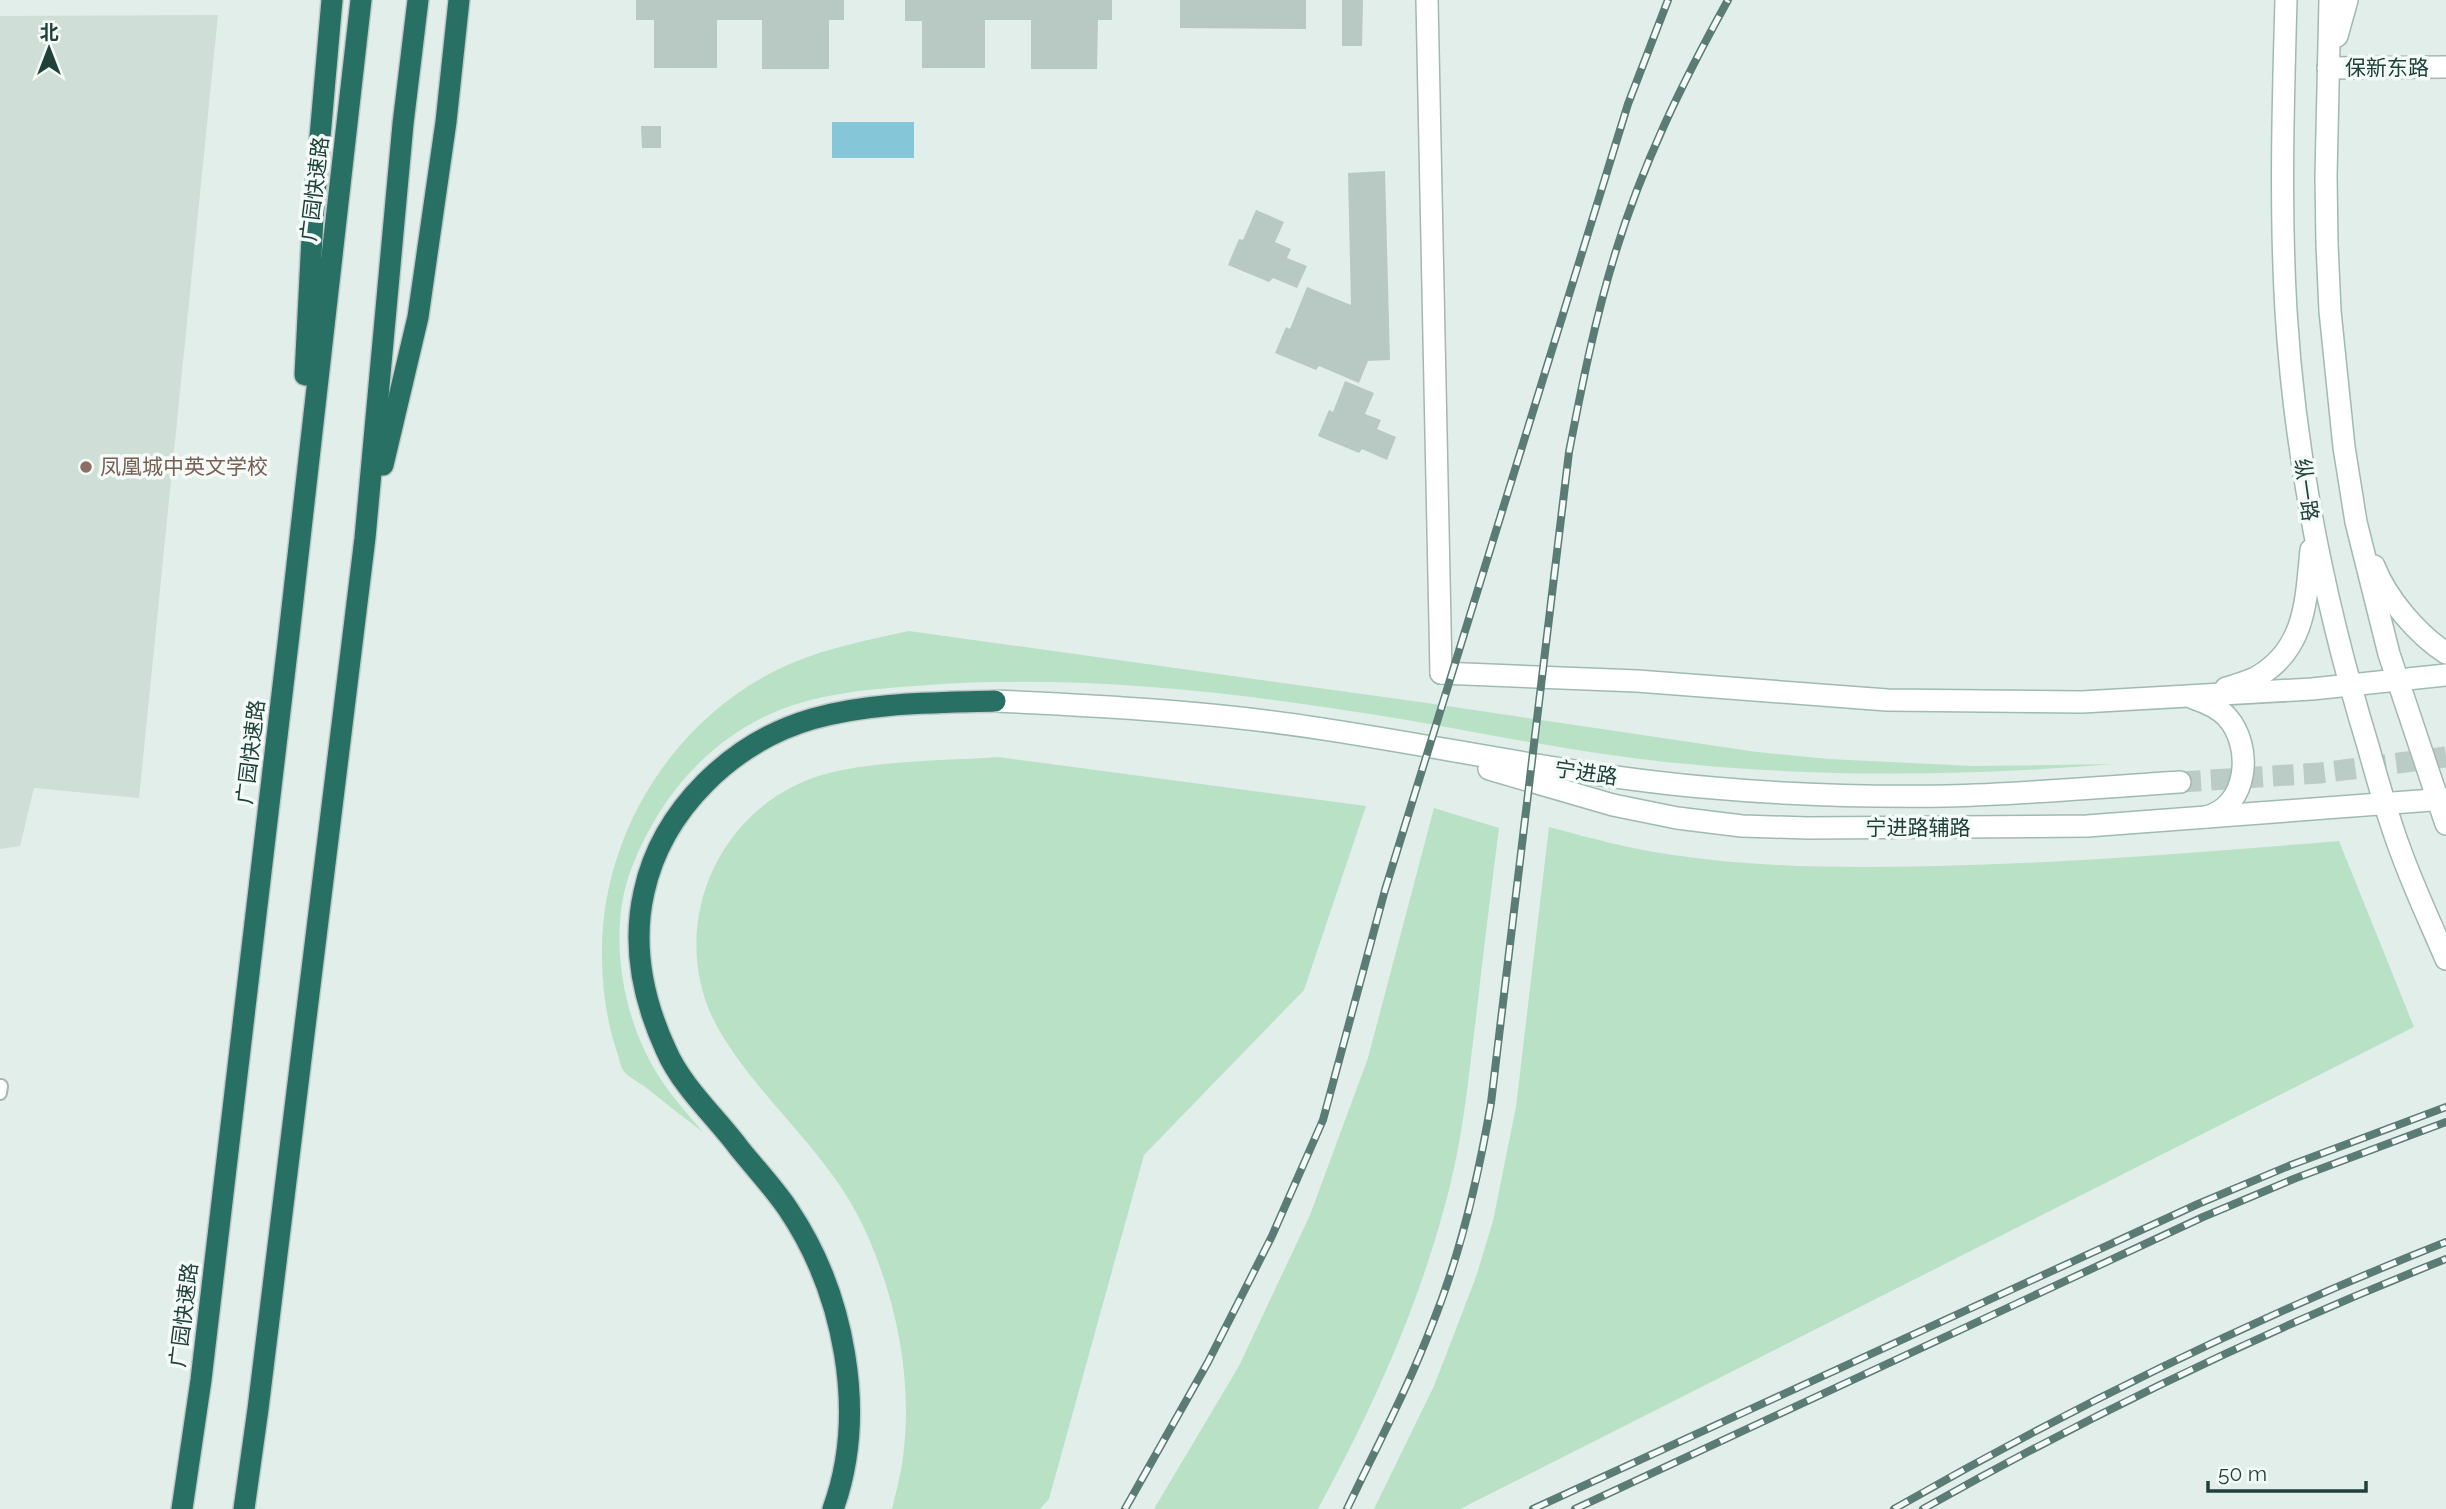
<svg xmlns="http://www.w3.org/2000/svg" width="2446" height="1509" font-family="Raleway,'Noto Sans SC',sans-serif">
  <rect width="100%" height="100%" fill="#e2eee9"/>
  <polygon fill="#d0ded8" points="218,15 139,798 34,788 20,846 0,849 0,16"/>
  <g fill="#b9e1c5">
    <path d="M909,631l518,72 330,49 72,7 143,7 143,-2c-159,13 -317,14 -475,-5 -80,-10 -159,-26 -239,-40 -156,-26 -315,-45 -473,-34 -55,4 -113,7 -164,32 -66,32 -110,90 -135,158 -20,59 -7,137 23,190 14,25 32,45 51,67 -20,-15 -39,-30 -59,-46 -6,-4 -17,-10 -21,-16 -2,-3 -4,-11 -5,-15 -11,-32 -16,-65 -16,-98 -2,-125 75,-245 190,-294 38,-16 77,-23 117,-32z"/>
    <path d="M998,757l368,49 -62,184 -160,165 -95,344 -9,10h-148c4,-17 9,-35 11,-52 10,-77 -6,-156 -38,-227 -34,-76 -104,-128 -146,-200 -57,-100 -1,-229 110,-257 53,-13 114,-12 169,-16z"/>
    <path d="M1434,808l65,20c-8,63 -16,126 -23,190 -6,45 -10,91 -19,136 -25,123 -79,245 -139,355h-164l85,-143 71,-151 58,-157z"/>
    <path d="M1549,827c41,11 82,22 124,28 87,13 176,13 264,11 135,-3 268,-14 402,-25l75,186 -954,482h-86l60,-123 42,-109 17,-56 23,-114z"/>
  </g>
  <rect fill="#85c7d8" x="832" y="122" width="82" height="36"/>
  <g fill="#b7c9c2">
    <polygon points="636,0 844,0 844,20 829,20 829,69 762,69 762,20 717,20 717,68 654,68 654,20 636,20"/>
    <polygon points="905,0 1112,0 1112,20 1098,20 1097,69 1031,69 1031,20 985,20 985,68 922,68 922,21 905,21"/>
    <polygon points="1180,0 1306,0 1306,29 1180,28"/>
    <polygon points="1342,0 1363,0 1362,46 1342,46"/>
    <polygon points="641,126 661,126 661,148 642,148"/>
    <polygon points="1385,171 1390,360 1368,361 1359,383 1319,366 1316,370 1275,353 1286,327 1290,329 1307,287 1351,305 1348,173"/>
    <polygon points="1256,210 1284,222 1275,242 1291,249 1287,258 1307,266 1297,288 1273,278 1269,282 1228,265 1239,239 1243,240"/>
    <polygon points="1345,381 1374,393 1365,414 1381,420 1377,429 1396,437 1387,460 1362,449 1359,453 1318,436 1329,410 1333,412"/>
  </g>
  <g fill="none" stroke-linecap="round" stroke-linejoin="round">
    <polyline stroke="#bbcbc6" stroke-width="21" stroke-dasharray="21 10" stroke-linecap="butt" points="2180,782 2320,773 2446,757"/>
    <g stroke="#a4b7b1" stroke-width="16">
      <polyline id="lane" points="0,1093 1,1086"/>
    </g>
    <g stroke="#a4b7b1" stroke-width="24">
      <g id="street">
        <polyline points="1427,0 1441,673"/>
        <polyline points="2328,68 2446,67"/>
      </g>
    </g>
    <g stroke="#9fbab2" stroke-width="24">
      <g id="secondary">
        <path d="M2286,0c-3,104 -6,208 0,311 9,149 39,294 82,435 10,36 20,72 33,106 13,36 30,72 45,107"/>
        <polyline points="2330,0 2326,176 2327,244 2330,311 2344,447 2356,522 2389,654 2446,824"/>
        <polyline points="2337,36 2347,0"/>
        <path d="M2374,566c13,33 43,68 72,87"/>
        <polyline points="1441,673 1637,681 1887,700 2082,702 2312,689 2446,675"/>
        <path d="M2226,688c10,-3 22,-6 31,-11 49,-28 49,-77 54,-127"/>
        <path d="M2193,698c12,4 25,9 34,19 26,29 22,89 -21,100"/>
        <path d="M995,701c110,5 220,11 328,28 131,20 259,48 391,59 78,7 155,9 233,8 78,-2 156,-9 233,-14"/>
        <polyline points="1489,769 1613,805 1677,818 1742,826 1807,828 2087,826 2446,799"/>
      </g>
    </g>
    <g stroke="#c1cac8" stroke-width="24">
      <g id="highway">
        <polyline points="305,375 313,217 332,0"/>
        <polyline points="383,465 418,317 446,122 459,0"/>
        <polyline points="182,1509 201,1380 289,635 361,0"/>
        <polyline points="244,1509 258,1409 365,538 403,124 418,0"/>
        <path d="M833,1509c35,-96 11,-217 -45,-300 -14,-21 -33,-41 -49,-61 -24,-32 -57,-61 -73,-98 -23,-50 -34,-105 -22,-158 18,-83 89,-150 168,-173 58,-17 123,-16 183,-18"/>
      </g>
    </g>
    <use href="#lane" stroke="#fff" stroke-width="12"/>
    <use href="#street" stroke="#fff" stroke-width="21"/>
    <use href="#secondary" stroke="#fff" stroke-width="21"/>
    <use href="#highway" stroke="#297064" stroke-width="21"/>
    <g stroke="#5b7c74" stroke-width="8">
      <g id="rail">
        <polyline points="1125,1509 1208,1362 1272,1236 1323,1120 1385,890 1628,104 1668,0"/>
        <path d="M1347,1509c29,-61 61,-121 85,-184 29,-72 46,-146 59,-222l78,-651c13,-67 26,-133 46,-198 27,-89 68,-173 113,-254"/>
        <polyline points="1533,1509 2198,1204 2291,1165 2446,1107"/>
        <polyline points="1575,1509 2203,1217 2296,1178 2446,1122"/>
        <path d="M1894,1509c178,-102 362,-192 552,-267"/>
        <path d="M1923,1509c169,-95 343,-179 523,-250"/>
      </g>
    </g>
    <use href="#rail" stroke="#f3faf7" stroke-width="5" stroke-dasharray="16" stroke-linecap="butt"/>
  </g>
  <circle fill="#8d6e63" stroke="#f3faf7" stroke-width="2.5" cx="86" cy="467" r="7"/>
  <g text-anchor="middle" stroke-width="7" stroke-linejoin="round" paint-order="stroke">
    <g font-size="21" fill="#204139" stroke="#f3faf7">
      <text x="2387" y="75">保新东路</text>
      <text transform="translate(315 189) rotate(-83)" y="7">广园快速路</text>
      <text transform="translate(2306 490) rotate(82)" y="7">纵一路</text>
      <text transform="translate(251 752) rotate(-83)" y="7">广园快速路</text>
      <text transform="translate(1586 773) rotate(8)" y="7">宁进路</text>
      <text x="1918" y="835">宁进路辅路</text>
      <text transform="translate(184 1315) rotate(-83)" y="7">广园快速路</text>
    </g>
    <g font-size="21" fill="#785e54" stroke="#f3faf7" text-anchor="start">
      <text x="100" y="474">凤凰城中英文学校</text>
    </g>
  </g>
  <g transform="translate(49 49)" stroke="#f3faf7" stroke-width="5" paint-order="stroke">
  <path d="M0-5L12 26L0 18L-12 26Z" fill="#204139"/>
  <text y="-10" font-size="19" font-weight="bold" text-anchor="middle" fill="#204139">北</text>
  </g>
  <path d="M2208 1481v10h158v-10" fill="none" stroke="#204139" stroke-width="3.5"/>
  <text x="2218" y="1481" font-size="21" fill="#204139" stroke="#f3faf7" stroke-width="5" paint-order="stroke">50 m</text>
</svg>
